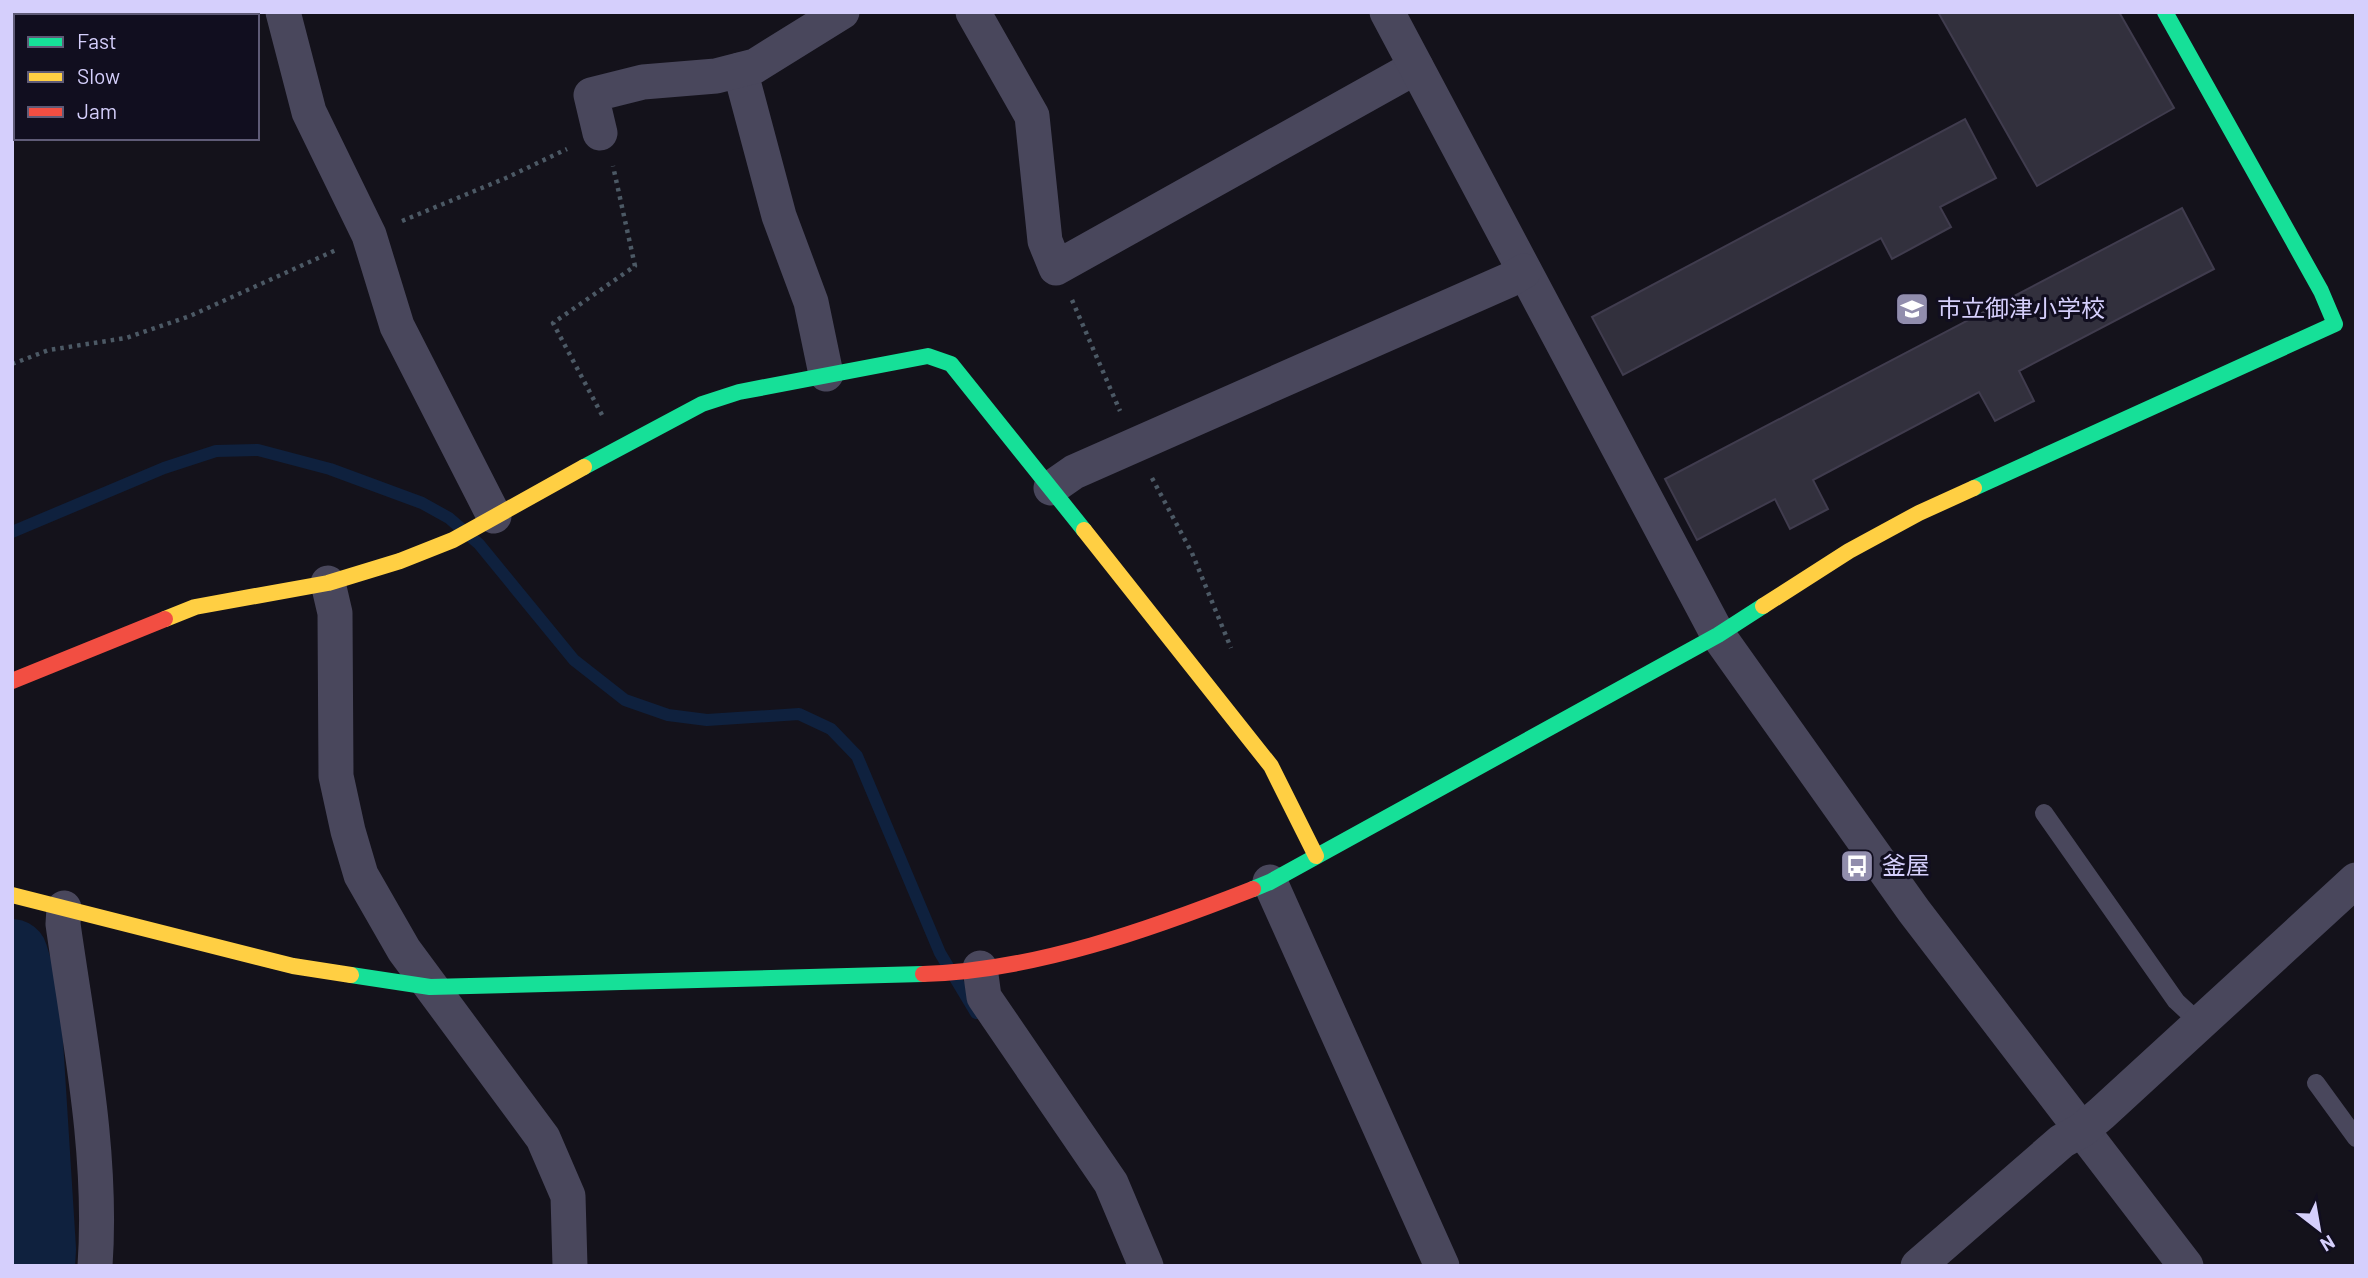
<svg xmlns="http://www.w3.org/2000/svg" width="2368" height="1278" font-family="Barlow,'Noto Sans JP',sans-serif">
  <rect width="100%" height="100%" fill="#14121b"/>
  <g fill="none" stroke-linecap="round" stroke-linejoin="round">
    <polyline stroke="#0f213e" stroke-width="12" points="12,532 164,468 216,451 258,450 330,469 422,503 449,518 479,544 574,660 625,700 668,715 707,720 799,714 831,729 857,756 940,953 976,1013"/>
    <polyline stroke="#0f213e" stroke-width="72" points="12,955 24,994 40,1249 39,1266"/>
  </g>
  <g fill="#32303d" stroke="#403c4e" stroke-width="2">
    <polygon points="1938,12 2119,12 2174,108 2037,186"/>
    <polygon points="1965,119 1996,178 1940,207 1951,227 1892,259 1881,238 1623,375 1592,317"/>
    <polygon points="2182,208 2214,269 2019,371 2034,401 1995,421 1979,392 1813,480 1828,509 1790,529 1775,499 1697,540 1665,479"/>
  </g>
  <g fill="none" stroke-linecap="round" stroke-linejoin="round">
    <g stroke="#4c5965" stroke-width="4.5" stroke-dasharray="3.5 5" stroke-linecap="butt">
      <polyline points="402,221 506,178 567,149"/>
      <polyline points="1072,300 1120,411"/>
      <polyline points="12,364 49,350 126,338 190,316 336,250"/>
      <polyline points="602,415 553,323 635,266 613,166"/>
      <polyline points="1152,478 1192,553 1231,648"/>
    </g>
    <g stroke="#49475c" stroke-width="18">
      <polyline points="2044,813 2176,1001 2201,1024"/>
      <polyline points="2316,1083 2356,1138"/>
    </g>
    <g stroke="#49475c" stroke-width="35">
      <polyline points="283,12 309,112 369,235 397,326 494,516"/>
      <polyline points="973,12 1032,116 1045,241 1056,268 1416,67"/>
      <polyline points="1387,12 1718,635 1914,911 2186,1266"/>
      <polyline points="740,70 779,216 811,302 826,374"/>
      <polyline points="600,133 591,95 643,82 716,76 755,66 842,12"/>
      <polyline points="1051,488 1074,472 1509,280 1524,271"/>
      <polyline points="328,583 335,613 336,776 348,831 361,875 404,950 543,1138 568,1196 570,1266"/>
      <polyline points="1270,882 1442,1266"/>
      <path d="M64,908l-1,16c16,113 40,228 32,342"/>
      <polyline points="980,968 984,997 1111,1183 1146,1266"/>
      <polyline points="1918,1266 2062,1141 2082,1130 2101,1114 2356,880"/>
    </g>
    <g stroke="#16e098" stroke-width="16">
      <polyline points="584,467 702,404 739,392 928,356 951,364 1084,530"/>
      <polyline points="1974,488 2335,324 2321,291 2165,12"/>
      <polyline points="1253,889 1270,882 1718,635 1763,606"/>
      <polyline points="351,975 430,987 923,974"/>
    </g>
    <g stroke="#ffcf43" stroke-width="16">
      <polyline points="1084,530 1271,766 1316,856"/>
      <polyline points="1763,606 1849,551 1919,513 1974,488"/>
      <polyline points="165,619 195,607 328,583 400,561 453,540 584,467"/>
      <polyline points="12,895 293,966 351,975"/>
    </g>
    <g stroke="#f24e42" stroke-width="16">
      <polyline points="12,681 165,619"/>
      <path d="M923,974c111,-3 228,-45 330,-85"/>
    </g>
  </g>
  <defs>
    <g id="school-square" transform="scale(1.75)"><rect x="-9" y="-9" width="18" height="18" rx="4" fill="#918dad" stroke="#110e1f"/><path d="M0-5L7-2L0 1L-7-2ZM-4 1L0 2.5L4 1V4Q0 6-4 4Z" fill="#fff"/></g>
    <g id="bus-square" transform="scale(1.75)"><rect x="-9" y="-9" width="18" height="18" rx="4" fill="#918dad" stroke="#110e1f"/><path d="M-5-6H5V4H4V6H2V4H-2V6H-4V4H-5ZM-3.5-4V0h7V-4ZM-3.5 1.2v1.5H-2V1.2ZM2 1.2v1.5H3.5V1.2Z" fill="#fff"/></g>
  </defs>
  <g fill-rule="evenodd">
    <use href="#school-square" x="1912" y="309"/>
    <use href="#bus-square" x="1857" y="866"/>
  </g>
  <g text-anchor="middle" stroke-width="6" stroke-linejoin="round" paint-order="stroke">
    <g font-size="24" fill="#d5cffc" stroke="#110e1f" text-anchor="start">
      <text x="1937" y="317">市立御津小学校</text>
      <text x="1882" y="874">釜屋</text>
    </g>
  </g>
  <rect width="2368" height="1278" fill="none" stroke="#d5cffc" stroke-width="28"/>
  <rect x="14" y="14" width="245" height="126" fill="#110e1f" stroke="#5f5b77" stroke-width="2"/>
  <rect x="28" y="37" width="35" height="10" fill="#16e098" stroke="#5f5b77" stroke-width="2"/>
  <text x="77" y="49" font-size="21" fill="#d5cffc">Fast</text>
  <rect x="28" y="72" width="35" height="10" fill="#ffcf43" stroke="#5f5b77" stroke-width="2"/>
  <text x="77" y="84" font-size="21" fill="#d5cffc">Slow</text>
  <rect x="28" y="107" width="35" height="10" fill="#f24e42" stroke="#5f5b77" stroke-width="2"/>
  <text x="77" y="119" font-size="21" fill="#d5cffc">Jam</text>
  <g transform="translate(2319 1229) rotate(149)" stroke="#110e1f" stroke-width="5" paint-order="stroke">
  <path d="M0-5L12 26L0 18L-12 26Z" fill="#d5cffc"/>
  <text y="-10" font-size="19" font-weight="bold" text-anchor="middle" fill="#d5cffc">N</text>
  </g>
</svg>
